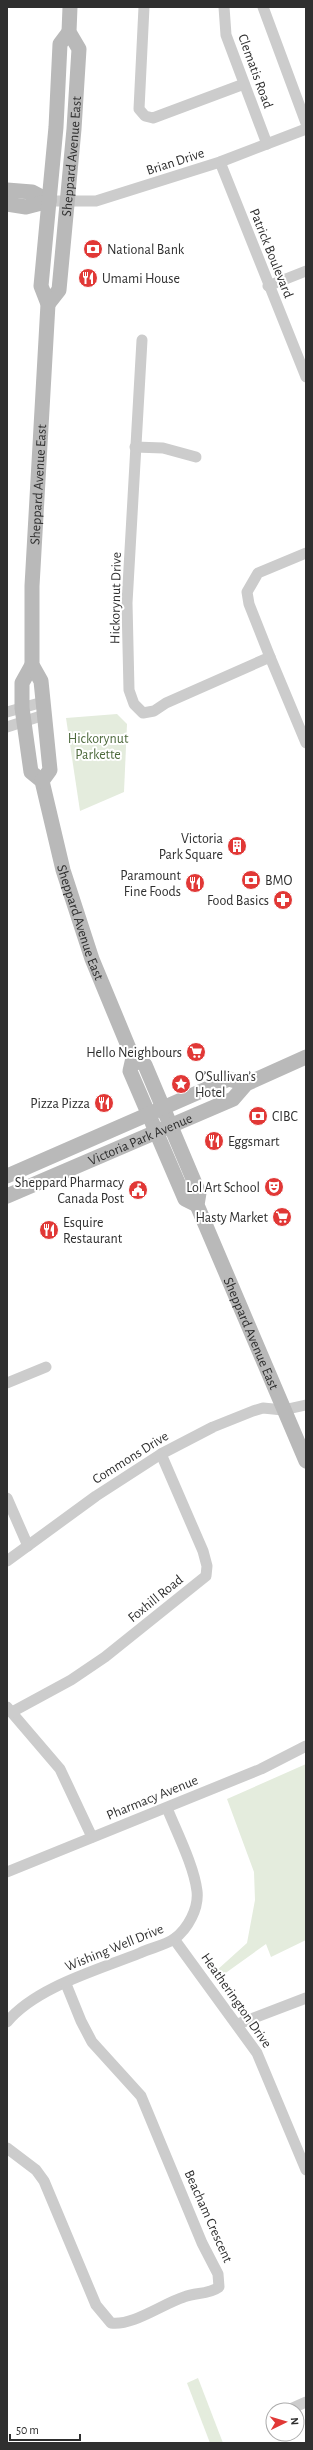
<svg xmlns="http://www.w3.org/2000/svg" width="313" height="2450" font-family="'Alegreya Sans',sans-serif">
  <rect width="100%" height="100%" fill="#fff"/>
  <g fill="#e4ecdd">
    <polygon points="117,714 127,724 124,792 80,811 66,718"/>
    <polygon points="306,1764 306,1940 271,1957 266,1944 220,1977 216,1971 247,1943 255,1900 254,1872 227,1799"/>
    <polygon points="198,2378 223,2443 210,2443 187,2383"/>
  </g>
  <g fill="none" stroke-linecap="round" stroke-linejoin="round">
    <g stroke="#ccc" stroke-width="11">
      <polyline points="144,7 139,109 145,116 153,118 244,84"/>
      <polyline points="224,7 226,35 267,144"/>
      <polyline points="263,7 306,123"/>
      <polyline points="220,162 306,377"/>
      <polyline points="49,201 96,201 220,162 306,129"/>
      <polyline points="268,286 306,271"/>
      <polyline points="142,340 127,603 129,690 134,704 143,713 154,711 166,703 270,657"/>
      <polyline points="135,447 163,448 196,457"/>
      <polyline points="306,553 258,573 247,592 249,604 270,657 306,743"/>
      <polyline points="7,712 43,702"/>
      <polyline points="7,727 44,715"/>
      <polyline points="7,1383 46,1367"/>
      <polyline points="7,1498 28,1546"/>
      <polyline points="7,1561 96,1496 161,1454 213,1427 253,1411 263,1408 283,1410 306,1405"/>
      <polyline points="7,1707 60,1769 92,1837"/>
      <polyline points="12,1712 71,1680 105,1657 206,1576 207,1566 203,1551 161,1454"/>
      <polyline points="7,1872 261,1769 306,1746"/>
      <polyline points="174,1939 257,2053 306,2170"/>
      <path d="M7,2022c29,-35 91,-52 133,-69 11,-5 25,-8 34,-14 14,-10 25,-31 23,-48 -3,-25 -20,-58 -30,-83"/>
      <polyline points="238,2024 306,1998"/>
      <path d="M7,2148l29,22 8,11 52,124 15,18c22,3 51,-19 73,-26 12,-5 24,-2 35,-10l-1,-13 -16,-31 -61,-147 -49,-54 -11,-21 -15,-37"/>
      <polyline points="288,2410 306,2402"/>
    </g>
    <g stroke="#b9b9b9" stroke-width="15">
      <polyline points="7,190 32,192 49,201"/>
      <polyline points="7,204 26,207 49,201"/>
      <path id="s1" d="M48,304l11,-14 15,-161 5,-80 -10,-17 1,-25"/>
      <path id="s2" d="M32,665l-10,18v25l9,64 11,9 21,89 29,89 41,99 12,7 54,128 -2,12 109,256"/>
      <path id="s3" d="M42,781l8,-11 -9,-89 -9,-16v-79l16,-282 -7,-18 15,-159 4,-83 9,-12"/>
      <polyline points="133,1058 130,1071 185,1199 197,1205"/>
      <polyline points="7,1176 229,1079 246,1084"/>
      <path id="s4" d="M7,1196l226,-97 13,-15 60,-27"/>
    </g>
  </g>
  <defs>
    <g id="bank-disc" transform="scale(1)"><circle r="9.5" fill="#e13836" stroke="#fff"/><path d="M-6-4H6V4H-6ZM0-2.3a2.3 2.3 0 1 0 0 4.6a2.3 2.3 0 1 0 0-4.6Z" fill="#fff"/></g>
    <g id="restaurant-disc" transform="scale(1)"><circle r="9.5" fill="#e13836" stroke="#fff"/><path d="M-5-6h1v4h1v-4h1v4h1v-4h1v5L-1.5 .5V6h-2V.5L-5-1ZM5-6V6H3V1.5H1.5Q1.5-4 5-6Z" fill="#fff"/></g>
    <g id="building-disc" transform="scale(1)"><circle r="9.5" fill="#e13836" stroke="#fff"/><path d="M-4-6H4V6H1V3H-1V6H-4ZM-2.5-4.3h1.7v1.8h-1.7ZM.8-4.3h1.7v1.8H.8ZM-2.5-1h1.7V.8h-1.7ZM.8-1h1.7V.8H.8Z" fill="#fff"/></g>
    <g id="pharmacy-disc" transform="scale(1)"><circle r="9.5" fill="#e13836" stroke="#fff"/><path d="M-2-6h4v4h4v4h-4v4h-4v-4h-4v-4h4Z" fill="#fff"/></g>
    <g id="supermarket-disc" transform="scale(1)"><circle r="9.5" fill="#e13836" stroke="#fff"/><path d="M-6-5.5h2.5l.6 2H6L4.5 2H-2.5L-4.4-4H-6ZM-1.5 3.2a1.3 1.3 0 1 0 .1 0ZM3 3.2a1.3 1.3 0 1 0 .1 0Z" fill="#fff"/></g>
    <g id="sight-disc" transform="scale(1)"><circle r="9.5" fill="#e13836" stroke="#fff"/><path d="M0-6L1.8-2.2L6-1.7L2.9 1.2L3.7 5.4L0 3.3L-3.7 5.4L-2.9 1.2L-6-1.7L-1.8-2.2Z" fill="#fff"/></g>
    <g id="theatre-disc" transform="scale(1)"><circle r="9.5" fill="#e13836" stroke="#fff"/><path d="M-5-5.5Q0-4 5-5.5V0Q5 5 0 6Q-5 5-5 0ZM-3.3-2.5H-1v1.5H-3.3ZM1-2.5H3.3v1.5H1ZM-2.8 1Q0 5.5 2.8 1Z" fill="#fff"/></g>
    <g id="civic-disc" transform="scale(1)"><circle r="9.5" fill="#e13836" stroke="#fff"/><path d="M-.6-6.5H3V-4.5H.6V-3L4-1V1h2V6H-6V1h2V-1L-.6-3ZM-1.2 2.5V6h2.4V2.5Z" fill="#fff"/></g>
  </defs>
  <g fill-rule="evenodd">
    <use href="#bank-disc" x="93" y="249"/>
    <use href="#restaurant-disc" x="88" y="278"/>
    <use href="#building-disc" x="237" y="846"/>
    <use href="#bank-disc" x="251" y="880"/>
    <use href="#restaurant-disc" x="195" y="883"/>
    <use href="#pharmacy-disc" x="283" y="900"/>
    <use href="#supermarket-disc" x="196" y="1052"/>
    <use href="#sight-disc" x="181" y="1084"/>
    <use href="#restaurant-disc" x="104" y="1103"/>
    <use href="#bank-disc" x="258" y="1116"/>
    <use href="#restaurant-disc" x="214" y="1141"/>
    <use href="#theatre-disc" x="274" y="1187"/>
    <use href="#civic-disc" x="138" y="1190"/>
    <use href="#supermarket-disc" x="282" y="1217"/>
    <use href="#restaurant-disc" x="49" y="1230"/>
  </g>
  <g text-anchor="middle" stroke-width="4" stroke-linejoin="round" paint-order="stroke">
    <g font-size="14" fill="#2f2f2f" stroke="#fff">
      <text transform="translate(256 71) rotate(70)" y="5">Clematis Road</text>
      <text dy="5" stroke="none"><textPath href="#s1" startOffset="152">Sheppard Avenue East</textPath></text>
      <text transform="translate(175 161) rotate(-18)" y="5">Brian Drive</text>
      <text transform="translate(272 253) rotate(68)" y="5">Patrick Boulevard</text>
      <text dy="5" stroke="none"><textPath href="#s3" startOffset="302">Sheppard Avenue East</textPath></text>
      <text transform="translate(115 598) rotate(-89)" y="5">Hickorynut Drive</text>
      <text dy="5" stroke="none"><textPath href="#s2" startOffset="271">Sheppard Avenue East</textPath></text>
      <text dy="5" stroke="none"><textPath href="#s4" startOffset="145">Victoria Park Avenue</textPath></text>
      <text dy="5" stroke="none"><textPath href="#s2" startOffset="721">Sheppard Avenue East</textPath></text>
      <text transform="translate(130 1457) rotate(-32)" y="5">Commons Drive</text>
      <text transform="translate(155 1598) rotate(-39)" y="5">Foxhill Road</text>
      <text transform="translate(152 1797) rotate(-22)" y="5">Pharmacy Avenue</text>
      <text transform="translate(114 1947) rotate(-22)" y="5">Wishing Well Drive</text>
      <text transform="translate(237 2000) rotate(55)" y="5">Heatherington Drive</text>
      <text transform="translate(209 2216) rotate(66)" y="5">Beacham Crescent</text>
    </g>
    <g font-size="14" fill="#2f2f2f" stroke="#fff" text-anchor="end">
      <text x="107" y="254" text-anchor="start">National Bank</text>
      <text x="102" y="283" text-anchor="start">Umami House</text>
      <text x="223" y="843">Victoria<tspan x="223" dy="16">Park Square</tspan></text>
      <text x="181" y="880">Paramount<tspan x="181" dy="16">Fine Foods</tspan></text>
      <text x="265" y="885" text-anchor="start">BMO</text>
      <text x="269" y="905">Food Basics</text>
      <text x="182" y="1057">Hello Neighbours</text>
      <text x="195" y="1081" text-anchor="start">O’Sullivan’s<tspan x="195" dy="16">Hotel</tspan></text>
      <text x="90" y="1108">Pizza Pizza</text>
      <text x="272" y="1121" text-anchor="start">CIBC</text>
      <text x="228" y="1146" text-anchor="start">Eggsmart</text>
      <text x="124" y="1187">Sheppard Pharmacy<tspan x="124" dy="16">Canada Post</tspan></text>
      <text x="260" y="1192">Lol Art School</text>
      <text x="268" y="1222">Hasty Market</text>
      <text x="63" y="1227" text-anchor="start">Esquire<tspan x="63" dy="16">Restaurant</tspan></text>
    </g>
    <g font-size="14" fill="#4e6a3d" stroke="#fff">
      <text x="98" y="743">Hickorynut<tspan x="98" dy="16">Parkette</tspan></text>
    </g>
  </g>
  <rect width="313" height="2450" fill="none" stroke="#2f2f2f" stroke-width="16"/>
  <g transform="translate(285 2422) rotate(85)"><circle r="19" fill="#ffffff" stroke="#acacac"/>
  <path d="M0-3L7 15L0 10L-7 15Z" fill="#e13836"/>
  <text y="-6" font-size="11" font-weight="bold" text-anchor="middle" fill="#2f2f2f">N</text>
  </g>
  <path d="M10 2434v6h70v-6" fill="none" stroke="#2f2f2f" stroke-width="2"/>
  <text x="16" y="2434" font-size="12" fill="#2f2f2f" stroke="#ffffff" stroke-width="3" paint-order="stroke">50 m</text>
</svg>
